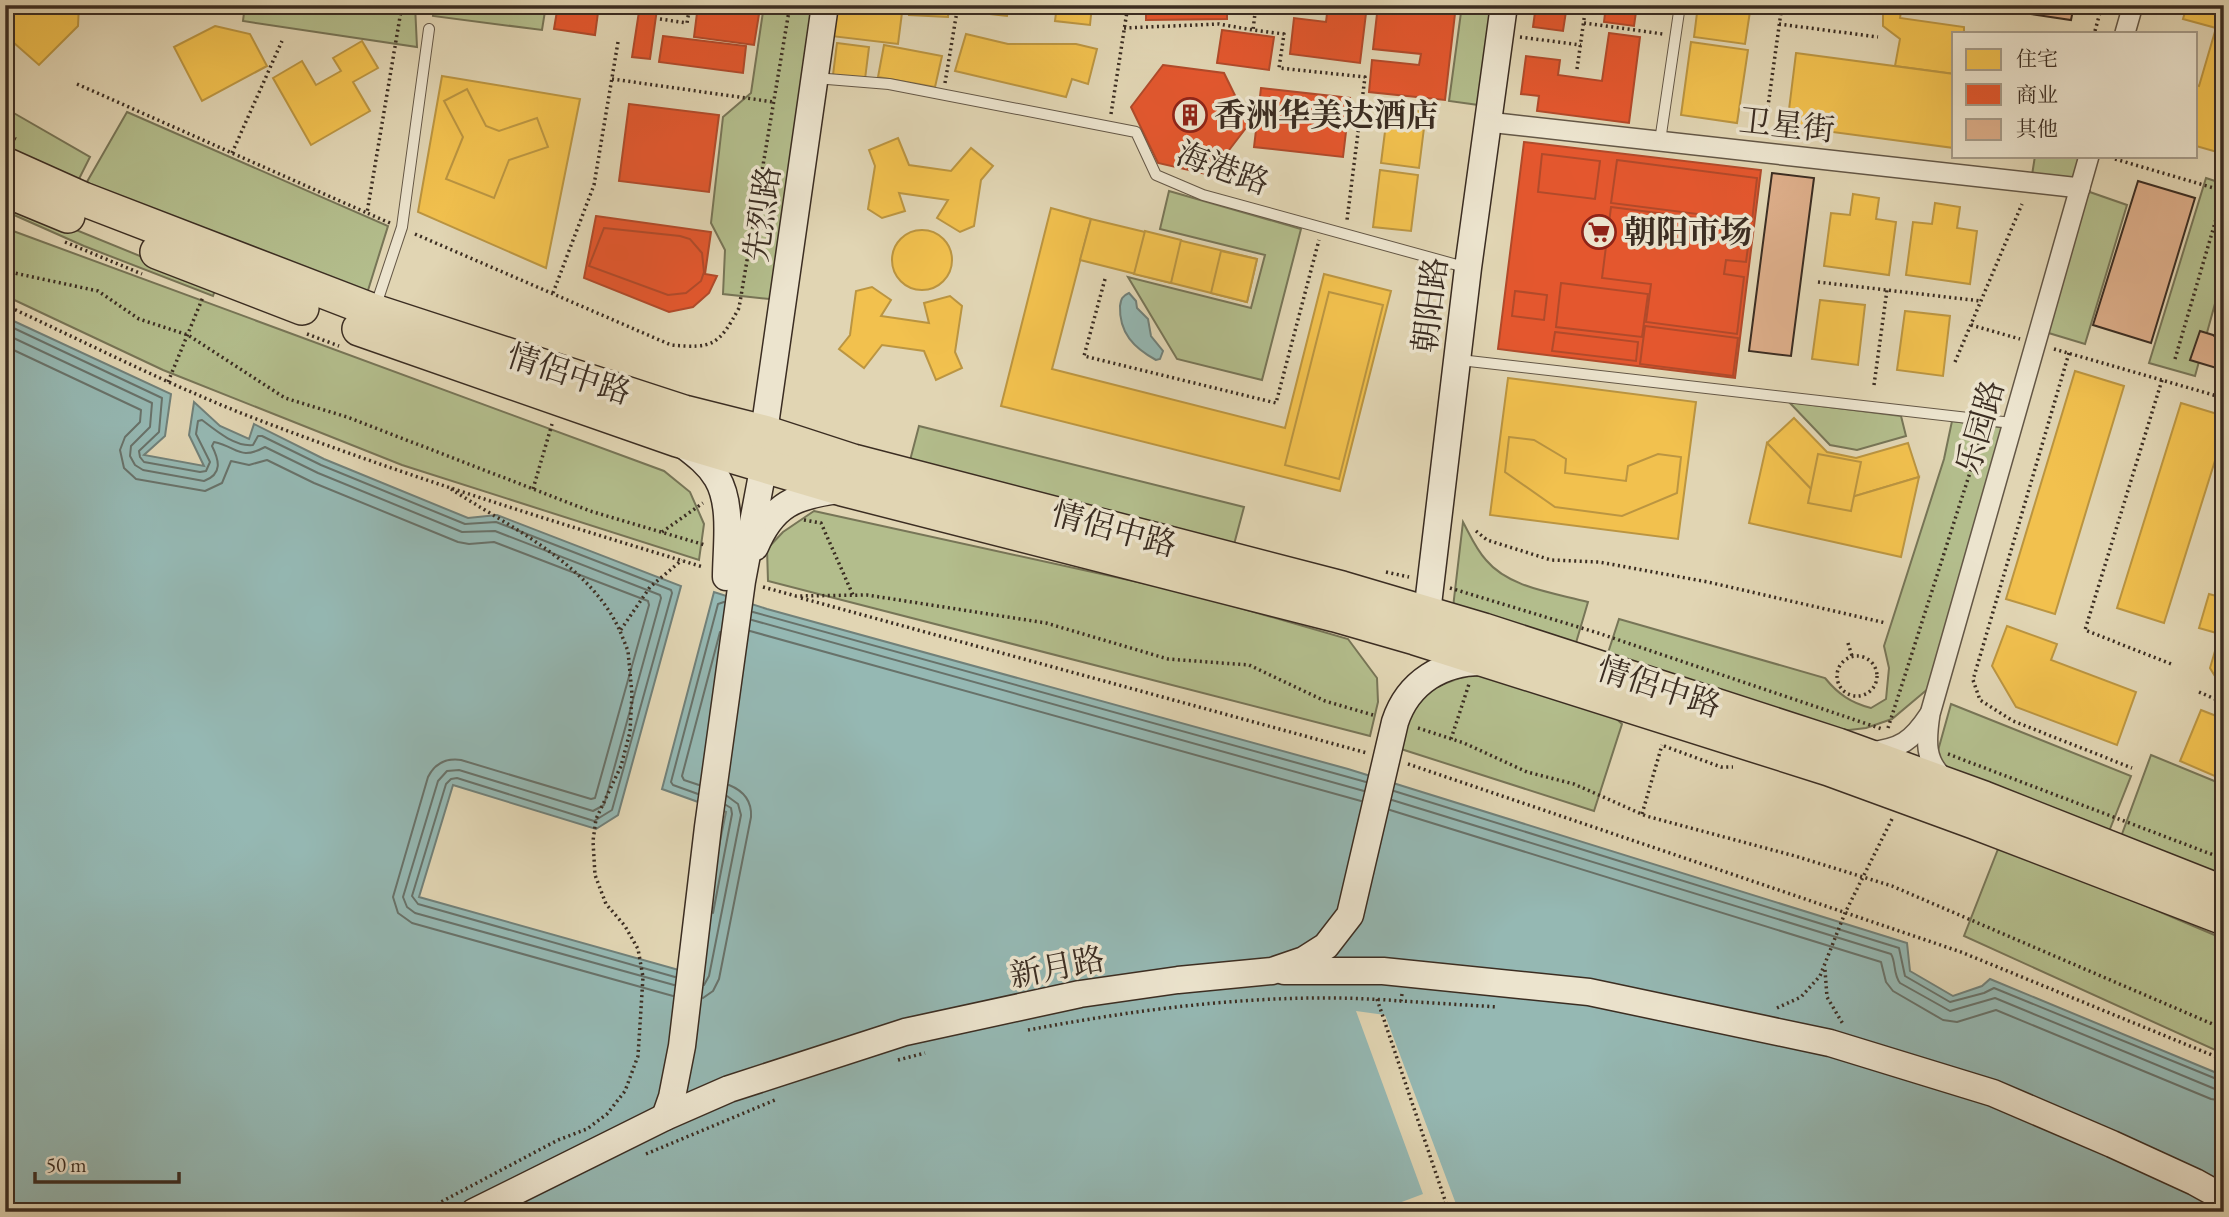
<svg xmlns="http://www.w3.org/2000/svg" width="2229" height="1217" font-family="'EB Garamond','Noto Serif SC',serif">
  <rect width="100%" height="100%" fill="#e1d5b3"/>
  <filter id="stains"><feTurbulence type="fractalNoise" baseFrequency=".00286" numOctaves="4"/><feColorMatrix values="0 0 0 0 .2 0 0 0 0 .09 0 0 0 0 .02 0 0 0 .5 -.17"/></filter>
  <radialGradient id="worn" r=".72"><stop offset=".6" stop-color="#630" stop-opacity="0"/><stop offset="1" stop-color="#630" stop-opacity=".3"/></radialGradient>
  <g fill="#b3bd8c" stroke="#777557" stroke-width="2">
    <polygon points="245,5 415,5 417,47 243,21"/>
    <polygon points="434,5 546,5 542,30 433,16"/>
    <polygon points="764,5 820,5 779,300 723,294 725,250 711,223 723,117 751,93"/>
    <polygon points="1462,5 1499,5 1486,106 1449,101"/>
    <polygon points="5,108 90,157 73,191 5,160"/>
    <polygon points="127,112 388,226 365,300 84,187"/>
    <polygon points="2035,156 2084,156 2076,183 2032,175"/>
    <polygon points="2206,178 2224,184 2224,271 2195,376 2149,363"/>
    <polygon points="2084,190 2127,205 2085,344 2042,331"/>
    <polygon points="1169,191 1301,229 1262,380 1177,359 1128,277 1251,308 1265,255 1160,229"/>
    <polygon points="5,201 216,287 213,296 84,246 5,211"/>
    <polygon points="5,228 664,471 690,492 704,524 699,560 402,465 163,370 8,297 5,296"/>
    <polygon points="1789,402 1901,416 1906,436 1857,450 1830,445"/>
    <path d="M1952,421l54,7 -77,260 -37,31 -26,9 -42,5 -218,-74 13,-40 206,59c13,16 26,25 46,30l15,-9 3,-31 -5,-22 60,-187z"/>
    <polygon points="919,426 1244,507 1232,552 908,468"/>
    <polygon points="814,511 1188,593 1348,639 1377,678 1378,702 1370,736 768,581 767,549 783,532"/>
    <path d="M1463,522c7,13 13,27 23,38 23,28 69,33 102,42l-15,51 -121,-37z"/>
    <polygon points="1473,673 1606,709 1622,724 1594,811 1401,749 1414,695"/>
    <polygon points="1951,704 2131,776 2106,839 1932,772"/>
    <polygon points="2151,755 2224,785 2224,888 2118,845"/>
    <polygon points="2000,844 2224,939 2224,1054 1964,936"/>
  </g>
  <g fill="#95b8b3" stroke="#718079" stroke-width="2">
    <path d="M1129,293l7,8 1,7 11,11 3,17 12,15 -3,8 -4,1c-22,-12 -37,-27 -36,-54 1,-7 2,-10 9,-13z"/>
    <polygon points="5,317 171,394 165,436 144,455 204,466 189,435 194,402 220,426 249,439 254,424 324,459 468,518 497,515 681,586 618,815 596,829 453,785 419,897 693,974 726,812 662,789 714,592 767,609 1348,769 1907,943 1910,971 1953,996 1982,986 1990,979 2224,1076 2224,1212 5,1212"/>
  </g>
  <polygon fill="#e1d5b3" points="1356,1011 1385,1015 1459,1212 1375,1212 1423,1194"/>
  <g fill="#f2c14e" stroke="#bb9541" stroke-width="2">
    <polygon points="5,5 79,5 78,26 39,65 5,35"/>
    <polygon points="835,5 903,5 898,44 831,36"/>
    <polygon points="910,5 949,5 948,17 909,15"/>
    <polygon points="972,5 1009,5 1007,16 972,12"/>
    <polygon points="1057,5 1092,5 1090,25 1055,21"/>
    <polygon points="1698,5 1751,5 1745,44 1694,37"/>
    <polygon points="1883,5 1902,5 1900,18 1964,27 1964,33 1954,33 1954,74 1895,66 1900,39 1883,26"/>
    <polygon points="2187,5 2224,5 2224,154 2196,146 2196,85 2199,86 2216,28 2183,19"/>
    <polygon points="215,26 250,34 267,66 202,101 174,47"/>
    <polygon points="966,34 1008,44 1076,44 1097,49 1088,84 1072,79 1066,97 955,71"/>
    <polygon points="362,41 378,68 353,82 370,111 311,145 273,78 302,61 316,85 341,71 333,58"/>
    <polygon points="1691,42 1748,50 1737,123 1681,115"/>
    <polygon points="837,43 869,47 865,79 833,75"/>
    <polygon points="884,45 942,56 935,87 878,77"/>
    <polygon points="1796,53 1954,74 1954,148 1787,126"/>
    <polygon points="442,76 580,99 546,268 418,212"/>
    <polygon points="467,89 486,126 499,131 537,118 548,147 509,160 494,198 446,179 463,137 444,101"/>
    <polygon points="1388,108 1426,112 1419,168 1381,163"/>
    <polygon points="898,138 909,165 951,171 971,148 993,166 981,180 974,226 960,232 937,218 948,200 899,193 905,211 882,218 868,209 875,166 869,150"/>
    <polygon points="1380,170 1418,175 1411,231 1373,227"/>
    <polygon points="1853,194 1879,198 1876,219 1896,222 1889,275 1824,266 1831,213 1850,215"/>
    <polygon points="1935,203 1960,207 1957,228 1977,231 1970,284 1906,275 1913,222 1932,224"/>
    <polygon points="1051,208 1091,219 1052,369 1285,428 1324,274 1391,291 1340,491 1001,406"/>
    <polygon points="1091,219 1257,259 1247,302 1080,260"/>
    <circle cx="922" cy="260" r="30"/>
    <polygon points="1145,231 1181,240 1171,283 1134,274"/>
    <polygon points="1221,251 1257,259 1247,302 1211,293"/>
    <polygon points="872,287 891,300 881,316 929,323 924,303 950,296 962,306 955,352 962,368 936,380 924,351 882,345 864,368 839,349 850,335 856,291"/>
    <polygon points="1329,292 1383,305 1339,479 1285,465"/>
    <polygon points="1820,300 1865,305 1858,365 1812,359"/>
    <polygon points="1905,311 1950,316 1943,376 1897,370"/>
    <polygon points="2075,371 2124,386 2055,614 2006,599"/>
    <polygon points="1508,378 1696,402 1678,539 1490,515"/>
    <polygon points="2181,403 2224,416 2224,432 2164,623 2117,608"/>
    <polygon points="1794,418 1827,452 1856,458 1908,443 1919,477 1852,497 1812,490 1767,443"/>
    <polygon points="1509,437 1534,440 1566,459 1565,473 1626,481 1628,466 1658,454 1681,457 1677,493 1622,516 1555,507 1505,472"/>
    <polygon points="1767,443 1812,490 1852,497 1919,477 1901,557 1749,523"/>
    <polygon points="1818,454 1861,462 1851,511 1808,503"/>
    <polygon points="2209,594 2224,598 2224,691 2210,668 2220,634 2199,628"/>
    <polygon points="2007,626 2057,644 2051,660 2136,692 2117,745 2016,707 1992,666"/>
    <polygon points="2201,710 2224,719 2224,780 2180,761"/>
  </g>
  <g fill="#e4572e" stroke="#b14a2a" stroke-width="2">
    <polygon points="558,5 599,5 595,35 554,29"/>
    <polygon points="640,5 676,5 675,11 657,9 650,59 632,57"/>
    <polygon points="698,5 740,5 760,8 754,45 694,37"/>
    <polygon points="1146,5 1227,5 1227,19 1146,20"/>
    <polygon points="1328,5 1367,5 1360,63 1290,54 1294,18 1326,22"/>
    <polygon points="1378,5 1456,5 1445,100 1369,92 1372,60 1419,65 1421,54 1373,49"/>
    <polygon points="1536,5 1567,5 1563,31 1533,27"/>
    <polygon points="1606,5 1637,5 1634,26 1604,22"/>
    <polygon points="1222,30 1274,37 1269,70 1217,63"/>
    <polygon points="1609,33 1640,37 1629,123 1537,111 1539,96 1521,94 1526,56 1560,60 1558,75 1602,81"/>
    <polygon points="663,36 746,46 743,73 659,62"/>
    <polygon points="1163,65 1224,73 1249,124 1210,175 1158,163 1131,107"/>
    <polygon points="1261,88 1350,98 1343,157 1254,147"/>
    <polygon points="629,104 719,115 709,192 619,181"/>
    <polygon points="1524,142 1761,170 1735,378 1498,349"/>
    <polygon points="1542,154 1600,161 1595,199 1538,192"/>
    <polygon points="1617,160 1757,178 1752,221 1611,203"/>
    <polygon points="1611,207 1751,225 1746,262 1726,260 1724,274 1744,277 1737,334 1646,322 1651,284 1602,278"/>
    <polygon points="596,216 711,232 705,274 717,276 709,293 693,307 669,312 584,278"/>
    <polygon points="604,228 680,236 690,239 702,253 704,272 701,281 686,293 668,295 589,266"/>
    <polygon points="1561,283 1648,294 1642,337 1556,327"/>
    <polygon points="1515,291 1547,295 1544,320 1512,316"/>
    <polygon points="1645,326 1738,338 1733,376 1640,364"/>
    <polygon points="1555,332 1638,342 1636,361 1552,351"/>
  </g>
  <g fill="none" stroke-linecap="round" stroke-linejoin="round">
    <g stroke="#68726a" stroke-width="2">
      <path d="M5,324l157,74 -3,34 -20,19 1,6 4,5 56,10 6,-1 4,-9 -14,-28 2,-13 4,-1c13,10 33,27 51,25l5,-9h4l59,29 144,59 31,-2 175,68 1,3 -60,217 -18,11 -137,-43 -6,1 -5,5 -34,112 6,8 257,73"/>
      <path d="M5,334l147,69 -2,24 -19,19 -1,10 5,9 8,5 61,11c19,-7 15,-21 8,-35l2,-4c24,5 25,19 51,5l53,26 144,59 33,-1 165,64 1,3 -57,207 -11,6 -134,-41 -12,1 -9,10 -35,116 4,10 8,6 259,72"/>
      <path d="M5,346l136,64 -1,12 -15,15 -5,13 4,18 12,11 69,12 17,-8 9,-22 18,4 18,-5 47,23 144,59 11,2 25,-2 154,59 1,4 -54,193 -4,1 -130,-39c-15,-2 -26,3 -33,17l-35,120 5,16 14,10 261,73"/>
      <polyline points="753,612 1366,782"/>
      <polyline points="752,620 1364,791"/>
      <polyline points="750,631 1361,801"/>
      <polyline points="699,785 684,780 682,776 720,632"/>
      <polyline points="1394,791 1899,948 1905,976 1950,1002 1984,993 1994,988 2224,1082"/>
      <polyline points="698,794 673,785 671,782 718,604 724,602"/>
      <path d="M1392,800l499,154c5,8 2,20 9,29l50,28 45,-13 220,91 9,1"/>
      <polyline points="1390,810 1881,962 1886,982 1893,991 1943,1020 1957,1022 1996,1010 2211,1099 2224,1101"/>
      <polyline points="713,913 732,814 731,808 726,805"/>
      <polyline points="704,985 709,976 741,815 738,804 727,796"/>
      <path d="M703,998l10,-7 6,-12 32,-162c1,-16 -7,-26 -22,-32"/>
    </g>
  </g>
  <g fill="#ddae8a" stroke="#3b2d22" stroke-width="2">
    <polygon points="1971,5 2074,5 2071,20"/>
    <polygon points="1772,173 1814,178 1791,356 1749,351"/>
    <polygon points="2138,181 2195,198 2151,343 2093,325"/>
    <polygon points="2200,331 2213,335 2224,344 2223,370 2190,360"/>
  </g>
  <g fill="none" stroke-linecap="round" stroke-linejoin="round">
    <g stroke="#645746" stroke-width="12">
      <g id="lane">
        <polyline points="815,78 889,84 1136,132 1156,175 1203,195 1468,268"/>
        <polyline points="1660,141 1680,5"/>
        <polyline points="375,308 402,227 429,29"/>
        <polyline points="1460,360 2012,423"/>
      </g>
    </g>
    <g stroke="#645746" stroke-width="22">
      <g id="street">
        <polyline points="2125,33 2133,5"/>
        <polyline points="1488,122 2080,188"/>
        <path d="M1869,752c31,-3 43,-11 60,-37"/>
        <path d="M1946,780c-22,-18 -20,-40 -16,-66l159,-558"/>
      </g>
    </g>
    <g stroke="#3b2d22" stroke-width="29">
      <g id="secondary">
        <path d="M681,443c13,10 27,20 36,35 16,27 9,69 9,99"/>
        <path d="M755,547c18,-43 40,-51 83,-57"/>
        <polyline points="1427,613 1468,268 1504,5"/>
        <polyline points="1284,971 1383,971 1589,992 1830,1043 1993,1093 2112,1144 2195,1182 2224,1198"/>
        <polyline points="665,1117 672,1097 682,1046 708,827 742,581 764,464 764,432 825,5"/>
        <path d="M474,1212l191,-95 64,-28 176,-57 175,-38 98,-14 94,-9 32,-11 22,-14 24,-31 45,-193c13,-40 48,-61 89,-60"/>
      </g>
    </g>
    <g stroke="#3b2d22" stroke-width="36">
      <g id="highway">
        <polyline points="5,164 83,199 374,311 684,412 764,432 853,461 1342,588 1484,630 1838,745 1984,798 2224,893"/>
        <polyline points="5,190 68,216"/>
        <polyline points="157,252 302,308"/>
        <polyline points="359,329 677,440 842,489 1335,615 1415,638 1829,769 1974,822 2224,918"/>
      </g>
    </g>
    <g stroke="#3b2d22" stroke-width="3.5" stroke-dasharray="2 3.5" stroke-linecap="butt">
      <polyline points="1256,5 1253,30 1284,34 1279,68 1365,77 1347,220"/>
      <polyline points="1935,6 1936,5"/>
      <polyline points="660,19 687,23 690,5"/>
      <polyline points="1584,23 1663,34"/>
      <polyline points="1779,24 1878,37"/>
      <polyline points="1124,28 1219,24 1253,30"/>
      <polyline points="2095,31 2102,5"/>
      <polyline points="1520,37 1581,45"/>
      <polyline points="1577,69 1586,5"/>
      <polyline points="612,79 774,102"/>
      <polyline points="945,83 958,5"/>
      <polyline points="77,84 367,213"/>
      <polyline points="1111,114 1128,5"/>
      <polyline points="5,134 16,139"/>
      <polyline points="1764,135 1782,5"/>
      <polyline points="232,153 282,41"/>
      <polyline points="2115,159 2224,191"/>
      <polyline points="390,223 367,213 402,5"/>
      <path d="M415,234l256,111c42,4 48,0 68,-37l51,-303"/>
      <polyline points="65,242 142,274"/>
      <polyline points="5,271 98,291 139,319 188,335 285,398 347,417 590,511 705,545"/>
      <polyline points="1105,279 1084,356 1276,403 1319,240"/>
      <polyline points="1818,282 1981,301"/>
      <polyline points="553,293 594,185 618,42"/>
      <path d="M5,305c82,38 162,79 246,112 148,57 300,104 452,150"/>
      <polyline points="1971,325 2020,339"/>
      <polyline points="307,334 339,346"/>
      <polyline points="2054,349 2224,398"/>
      <polyline points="2069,353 1973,680 1980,700 2013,721 2132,768"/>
      <polyline points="2175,359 2224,192"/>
      <polyline points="1955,362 2022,204"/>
      <polyline points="2162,380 2085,630 2171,664"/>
      <polyline points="168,382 203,297"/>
      <polyline points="1874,385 1887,290"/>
      <path d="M451,489c60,39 139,75 169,142l30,-44 32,-27"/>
      <polyline points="533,489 552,424"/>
      <polyline points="804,520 821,523 853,595"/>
      <polyline points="1476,531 1487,540 1551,560 1599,562 1708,582 1886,623"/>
      <polyline points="662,532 703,503"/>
      <polyline points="1386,572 1409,577"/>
      <polyline points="763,587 796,596 867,595 1046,623 1168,659 1249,665 1325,701 1373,715"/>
      <polyline points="1450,588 1598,633 1882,729"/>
      <polyline points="801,598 1367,753"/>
      <polyline points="1848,643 1852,656"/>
      <circle cx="1857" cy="676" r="20"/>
      <polyline points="2199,692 2224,703"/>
      <polyline points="1418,728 1464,743 1527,772 1574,784 1646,816 1795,856 1892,886 2224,1029"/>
      <polyline points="1888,728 1983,432"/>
      <polyline points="1451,739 1469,684"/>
      <polyline points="1664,746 1721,767 1733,767"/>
      <polyline points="1948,754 2224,859"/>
      <polyline points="1408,764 1961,952 2224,1060"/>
      <polyline points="1642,814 1662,745"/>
      <polyline points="1825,970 1827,997 1843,1024"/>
      <polyline points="1402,994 1401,1001 1498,1007"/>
      <polyline points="1377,999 1449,1212"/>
      <polyline points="1777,1008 1801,997 1820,976 1845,913 1893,817"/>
      <path d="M1028,1030c122,-23 250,-39 373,-29"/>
      <polyline points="898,1060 925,1053"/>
      <polyline points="646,1154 775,1100"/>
      <polyline points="422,1212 558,1140 587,1129 607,1114 625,1091 638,1056 643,977 638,949 625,926 606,904 595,875 593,841 596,819 621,766 630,732 632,694 628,651 620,631"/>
      <polyline points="1423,1212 1446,1203"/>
    </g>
    <use href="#lane" stroke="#ece4ce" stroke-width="10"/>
    <use href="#street" stroke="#ece4ce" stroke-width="19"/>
    <use href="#secondary" stroke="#ece4ce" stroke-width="26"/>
    <use href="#highway" stroke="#e1d5b3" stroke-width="33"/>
  </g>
  <defs>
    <g id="building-ring" transform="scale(1.75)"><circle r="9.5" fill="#ece4ce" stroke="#8f2418" stroke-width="1.5"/><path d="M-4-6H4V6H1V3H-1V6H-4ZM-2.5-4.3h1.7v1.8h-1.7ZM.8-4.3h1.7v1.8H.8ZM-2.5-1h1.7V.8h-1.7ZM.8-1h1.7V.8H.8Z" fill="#8f2418"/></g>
    <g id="supermarket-ring" transform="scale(1.75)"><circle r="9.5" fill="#ece4ce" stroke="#8f2418" stroke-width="1.5"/><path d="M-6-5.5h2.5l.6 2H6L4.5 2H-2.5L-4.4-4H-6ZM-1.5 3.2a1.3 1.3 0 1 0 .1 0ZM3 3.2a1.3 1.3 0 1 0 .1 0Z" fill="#8f2418"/></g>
  </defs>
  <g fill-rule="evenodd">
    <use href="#building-ring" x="1190" y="115"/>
    <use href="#supermarket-ring" x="1599" y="232"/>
  </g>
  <g text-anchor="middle" stroke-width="7" stroke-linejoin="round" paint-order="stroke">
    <g font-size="32" font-weight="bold" fill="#3b2d22" stroke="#ece4ce" text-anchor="start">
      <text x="1214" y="126">香洲华美达酒店</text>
      <text x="1624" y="243">朝阳市场</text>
    </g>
    <g font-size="32" fill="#3b2d22" stroke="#ece4ce">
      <text transform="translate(1787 125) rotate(6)" y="11">卫星街</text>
      <text transform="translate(1223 168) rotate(20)" y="11">海港路</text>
      <text transform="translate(762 214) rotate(-82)" y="11">先烈路</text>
      <text transform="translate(1430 305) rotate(-83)" y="11">朝阳路</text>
      <text transform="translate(569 374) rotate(18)" y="11">情侶中路</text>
      <text transform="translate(1980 427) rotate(-74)" y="11">乐园路</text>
      <text transform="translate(1114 529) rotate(15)" y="11">情侶中路</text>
      <text transform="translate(1659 687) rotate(18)" y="11">情侶中路</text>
      <text transform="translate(1057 967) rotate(-11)" y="11">新月路</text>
    </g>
  </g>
  <rect width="2229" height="1217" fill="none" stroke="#e1d5b3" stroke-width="28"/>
  <rect x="7" y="7" width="2215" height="1203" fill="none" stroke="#3b2d22" stroke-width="3.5"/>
  <rect x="14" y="14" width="2201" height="1189" fill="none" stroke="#3b2d22" stroke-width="2"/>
  <rect x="1952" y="32" width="245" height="126" fill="#ece4ce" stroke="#a59b89" stroke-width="2"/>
  <rect x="1966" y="49" width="35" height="21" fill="#f2c14e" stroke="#a59b89" stroke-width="2"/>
  <text x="2016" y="66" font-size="21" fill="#3b2d22">住宅</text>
  <rect x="1966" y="84" width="35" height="21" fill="#e4572e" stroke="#a59b89" stroke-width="2"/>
  <text x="2016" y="102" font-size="21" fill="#3b2d22">商业</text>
  <rect x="1966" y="119" width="35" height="21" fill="#ddae8a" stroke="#a59b89" stroke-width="2"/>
  <text x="2016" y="136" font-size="21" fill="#3b2d22">其他</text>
  <path d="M35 1172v10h144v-10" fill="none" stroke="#3b2d22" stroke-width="3.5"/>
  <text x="46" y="1172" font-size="21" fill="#3b2d22" stroke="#ece4ce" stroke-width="5" paint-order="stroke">50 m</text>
  <rect width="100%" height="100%" filter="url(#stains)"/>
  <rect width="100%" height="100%" fill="url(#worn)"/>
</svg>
